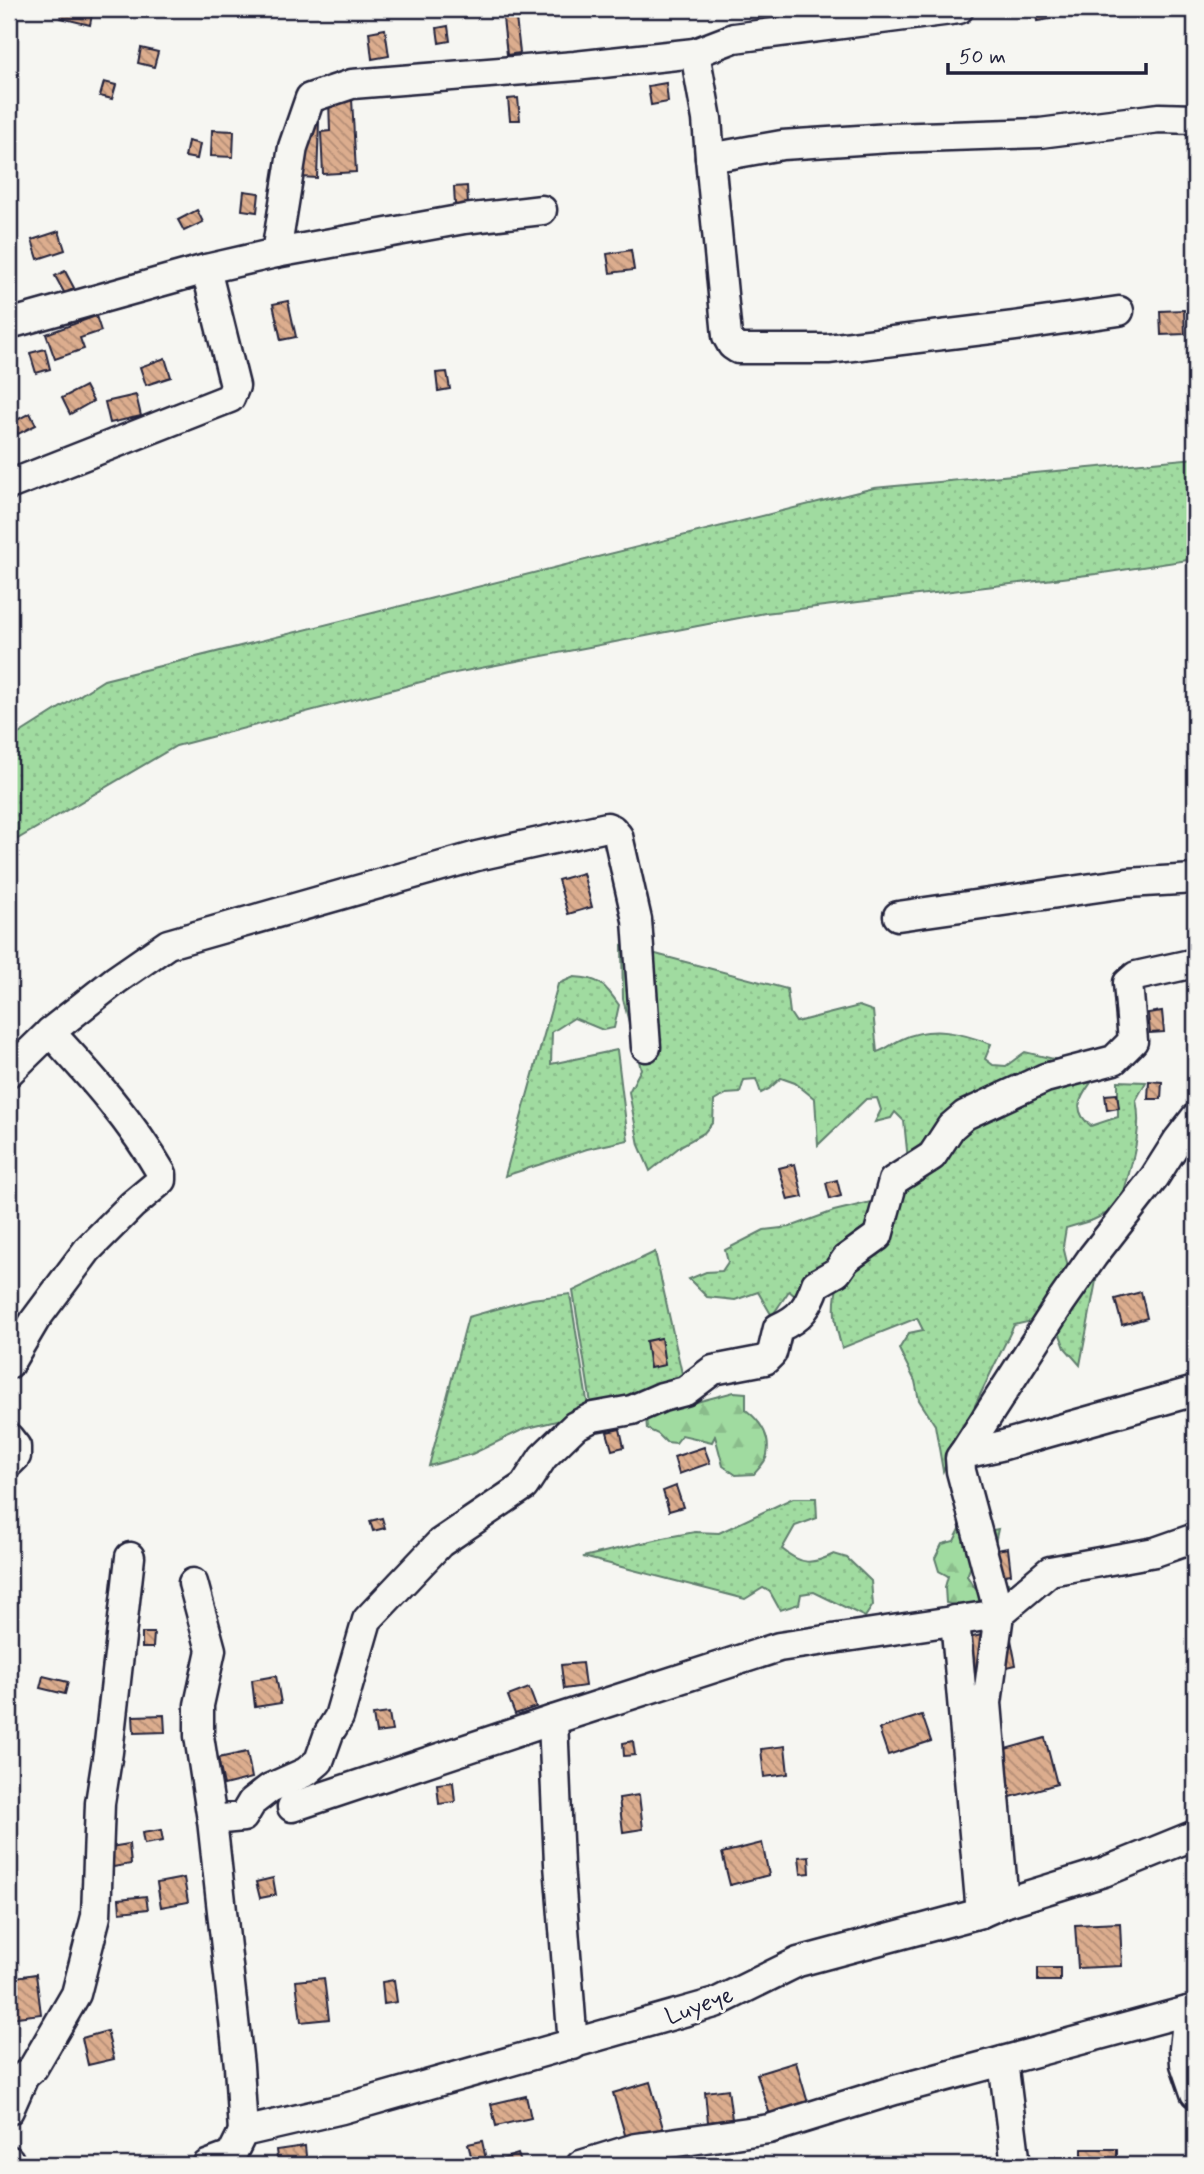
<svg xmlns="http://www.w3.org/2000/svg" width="1204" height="2174" font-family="Mynerve,sans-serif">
  <defs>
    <pattern id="grass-dots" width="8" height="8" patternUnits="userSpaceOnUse" patternTransform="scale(1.75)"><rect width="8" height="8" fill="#a0dba0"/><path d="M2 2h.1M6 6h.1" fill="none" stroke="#8abc8b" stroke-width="1.8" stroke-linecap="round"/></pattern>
    <pattern id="forest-firs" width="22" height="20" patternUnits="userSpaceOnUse" patternTransform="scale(1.75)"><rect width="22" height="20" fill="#a0dba0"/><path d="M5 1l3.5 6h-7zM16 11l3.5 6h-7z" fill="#8abc8b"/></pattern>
    <pattern id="building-back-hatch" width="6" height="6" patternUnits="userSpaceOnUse" patternTransform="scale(1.75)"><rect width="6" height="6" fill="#dcad8e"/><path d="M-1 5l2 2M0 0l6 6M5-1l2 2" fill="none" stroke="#b28c75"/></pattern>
  </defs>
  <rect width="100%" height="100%" fill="#f6f6f2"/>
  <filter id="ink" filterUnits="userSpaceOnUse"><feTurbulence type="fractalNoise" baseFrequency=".0143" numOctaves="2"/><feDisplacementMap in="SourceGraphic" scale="14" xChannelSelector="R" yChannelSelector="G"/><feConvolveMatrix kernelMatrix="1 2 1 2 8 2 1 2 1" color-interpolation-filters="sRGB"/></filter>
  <g filter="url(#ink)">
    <g fill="url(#grass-dots)" stroke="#617e6e" stroke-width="2">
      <polygon points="1195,458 1195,559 1096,574 765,613 455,673 176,746 9,844 9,740 104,680 874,488"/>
      <path d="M622,945l165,44 3,24 6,9 63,-16 14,5 4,41c10,-3 16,-9 25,-13 30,-14 60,-6 89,5l-6,15 8,6 13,1 19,-14 74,18c-10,20 -34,35 -8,56l27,-9v-36l28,1 -10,18c8,34 -8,73 -16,107l-27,13 -27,8 -3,18 7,29 29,-10 -19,100 -15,-17 -12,-32 -39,9 -71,146 -8,-46 -16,-25 -4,-19 -16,-32 10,-16 14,-3 -6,-12 -75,30c-8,-25 -10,-43 -3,-69l-39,21 -11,-9 -17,25 -14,-24 -23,8 -28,-3 -18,-18 17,-7 16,-1 6,-9 -3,-12 39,-20 26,-3 44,-16 41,-10 34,-31 -5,-49 -9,-9 -4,6 -16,4 6,-12 -4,-12 -11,1 -48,46 -3,-46 -20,-16 -14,-5 -12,11 -8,4 -5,-14 -12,1 -4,13 -14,1 -12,7 -1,21 -9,11 -22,12 -32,26 -11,-26 -10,-53 12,-23 -18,-70z"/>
      <path d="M574,977c26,1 31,8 45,28l-5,23 -11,2 -29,-12 -22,14 -1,32 66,-14 11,90 -41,9 -82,27 53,-192z"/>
      <polygon points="655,1252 685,1387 592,1410 573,1291"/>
      <polygon points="570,1294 589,1413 524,1429 472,1454 429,1466 468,1317 532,1299"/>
      <path d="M793,1498h23l1,20 -22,8 -13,23c19,16 30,16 52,5l13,4 24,23 2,24 -8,12 -51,-25 -13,2 -2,10 -19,6 -10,-18 -7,-4 -18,11 -162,-42 85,-20 27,-5 24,1z"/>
    </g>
    <g fill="url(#forest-firs)" stroke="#617e6e" stroke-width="2">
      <path d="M734,1392l12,1v17c14,11 25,26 21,45 -1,7 -9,14 -13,19l-18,1 -13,-9 -8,-30 -3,6 -30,-7 -6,8 -10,-1 -8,-8 -11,-5 -1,-12 8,-7 20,-2z"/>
      <path d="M968,1520l10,13 20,-4 -3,14c-16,8 -22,16 -28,33l10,15 14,-5 6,-6 22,6 -41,25 -32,-8 -1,-16 3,-11 -9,-5 -4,-13 7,-14 12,-3 7,-14z"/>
    </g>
    <g fill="url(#building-back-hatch)" stroke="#22223b" stroke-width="2">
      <polygon points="63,9 93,9 90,25 61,18"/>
      <polygon points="502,9 515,9 520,53 507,55"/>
      <polygon points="1049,9 1051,19 1037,21 1035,10"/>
      <polygon points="448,26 450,41 439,43 437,28"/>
      <polygon points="385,29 389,56 372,59 369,32"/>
      <polygon points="141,48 158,52 154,67 138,63"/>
      <polygon points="104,82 116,85 112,99 100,96"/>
      <polygon points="666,83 668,102 651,105 648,86"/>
      <polygon points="518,98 520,120 510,120 508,99"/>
      <polygon points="352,99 356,172 323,174 321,132 330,131 329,100"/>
      <polygon points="304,121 319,122 317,178 301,177"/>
      <polygon points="212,130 234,131 233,157 211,156"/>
      <polygon points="188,141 200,144 197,159 185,157"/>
      <polygon points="467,186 468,205 455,205 454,187"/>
      <polygon points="244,191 259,193 257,212 242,210"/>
      <polygon points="197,210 203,222 184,231 178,220"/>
      <polygon points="59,231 65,250 38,259 32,240"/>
      <polygon points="631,250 634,270 610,273 607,254"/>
      <polygon points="65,271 74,288 65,294 55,276"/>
      <polygon points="288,301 296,337 281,340 273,304"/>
      <polygon points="1184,310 1185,334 1161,335 1160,311"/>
      <polygon points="96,316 101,331 80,338 84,349 55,359 46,334"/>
      <polygon points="45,349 50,369 36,373 30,353"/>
      <polygon points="165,358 171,377 146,385 140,367"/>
      <polygon points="447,372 450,389 438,391 436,373"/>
      <polygon points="85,386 93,401 70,414 62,398"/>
      <polygon points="136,395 141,416 110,423 105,402"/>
      <polygon points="30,413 36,425 18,434 11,423"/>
      <polygon points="583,873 592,907 568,914 558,880"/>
      <polygon points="1162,1011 1164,1032 1150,1033 1148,1013"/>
      <polygon points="1149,1081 1162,1082 1161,1099 1148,1099"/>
      <polygon points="1117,1094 1119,1108 1107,1110 1105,1095"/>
      <polygon points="795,1164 803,1197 788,1200 779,1168"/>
      <polygon points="837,1180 841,1196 830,1199 826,1183"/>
      <polygon points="1141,1292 1147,1318 1122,1325 1115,1299"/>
      <polygon points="661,1338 665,1365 650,1368 646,1341"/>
      <polygon points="620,1429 624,1447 612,1450 607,1432"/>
      <polygon points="704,1447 710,1463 679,1474 674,1457"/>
      <polygon points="676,1486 683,1507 669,1511 663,1491"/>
      <polygon points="382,1518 385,1528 373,1531 370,1521"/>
      <polygon points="1008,1548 1011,1574 994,1577 991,1551"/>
      <polygon points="1009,1629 1016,1665 976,1674 968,1638"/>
      <polygon points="142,1633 154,1633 153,1648 142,1648"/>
      <polygon points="582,1663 585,1686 564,1689 561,1665"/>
      <polygon points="43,1676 68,1682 65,1694 40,1688"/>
      <polygon points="276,1676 281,1703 255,1707 252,1680"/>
      <polygon points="529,1688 536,1707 515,1714 508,1696"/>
      <polygon points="389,1713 392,1731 376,1733 373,1715"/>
      <polygon points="164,1715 165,1732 134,1733 133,1716"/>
      <polygon points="922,1715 931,1741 888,1755 879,1729"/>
      <polygon points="1045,1738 1057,1784 1007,1798 995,1752"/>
      <polygon points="633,1741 635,1755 624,1756 623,1743"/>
      <polygon points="785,1746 788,1774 764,1777 761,1749"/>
      <polygon points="247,1752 252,1778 224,1785 218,1758"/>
      <polygon points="453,1782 455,1802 439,1804 437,1784"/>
      <polygon points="639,1795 643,1829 623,1832 619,1798"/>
      <polygon points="161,1830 163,1841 144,1844 142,1833"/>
      <polygon points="762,1843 769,1875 730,1885 722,1853"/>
      <polygon points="129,1844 131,1864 107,1868 104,1848"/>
      <polygon points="809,1856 810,1873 801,1874 799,1857"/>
      <polygon points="184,1878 188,1902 161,1907 157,1883"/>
      <polygon points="273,1878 276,1895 260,1898 256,1882"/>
      <polygon points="146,1896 148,1909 120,1912 119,1899"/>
      <polygon points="1120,1923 1122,1966 1078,1968 1075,1925"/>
      <rect x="1038" y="1968" width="22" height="13"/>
      <polygon points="36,1974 41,2014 9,2018 9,1978"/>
      <polygon points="324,1978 329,2019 301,2022 296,1981"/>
      <polygon points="394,1980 397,2002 384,2004 382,1982"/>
      <polygon points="107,2031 114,2059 88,2065 82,2038"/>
      <polygon points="796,2062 808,2103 770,2115 757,2074"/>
      <polygon points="650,2082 665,2135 628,2145 613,2093"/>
      <polygon points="728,2089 732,2119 708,2122 705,2092"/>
      <polygon points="526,2096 531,2118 496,2126 491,2104"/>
      <polygon points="482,2141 486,2159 473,2163 468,2144"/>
      <polygon points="305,2146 307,2165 278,2165 276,2150"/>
      <rect x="1082" y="2149" width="35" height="16"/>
      <polygon points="518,2154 522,2165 500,2165 499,2160"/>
    </g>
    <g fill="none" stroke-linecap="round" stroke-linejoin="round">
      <g stroke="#22223b" stroke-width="33">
        <g id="minor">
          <polyline points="695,53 707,119 710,158 782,145 890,138 1040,133 1159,118 1195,119"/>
          <polyline points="710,158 727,336 732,345 738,349 828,349 1015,326 1119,311"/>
          <polyline points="276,253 464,219 542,210"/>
          <polyline points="9,324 206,269 276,253 293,147 310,98 352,84 575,66 695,53 734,38 959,9"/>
          <polyline points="9,485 230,398 235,386 206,269"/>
          <polyline points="898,916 1127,883 1195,879"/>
          <polyline points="9,1072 50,1032 116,980 168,944 477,856 607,827 612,829 618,836 637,920 646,1047"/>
          <path d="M9,1364l26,-44 53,-71 44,-44 30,-25v-6c-30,-52 -71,-98 -112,-142"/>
          <polyline points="9,1438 16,1447 16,1456 9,1463"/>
          <polyline points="963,1454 1061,1302 1093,1256 1154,1178 1178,1140 1195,1118"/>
          <polyline points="193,1583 211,1650 199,1705 199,1736 212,1820 239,2066 243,2132"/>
          <polyline points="955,1620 981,1913"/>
          <polyline points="292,1807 553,1720"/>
          <path d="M212,1820l31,-3 9,-15 18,-14 36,-16 13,-11 10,-28 10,-16 28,-97 73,-77 84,-57 19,-29 32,-31 18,-9 39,-7 30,-13 23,-6 28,-21 52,-10 7,-7 6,-25c23,-10 30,-21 38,-44l21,-12 9,-13 32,-23 15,-55 39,-25 19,-29 14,-12 80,-37 69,-18 19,-19 -5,-58 8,-7 59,-13"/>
          <polyline points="1004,1903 987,1703 999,1614 961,1471 960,1458 963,1454 1000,1446 1195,1391"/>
          <polyline points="1188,2011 1184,2049 1185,2064 1195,2093"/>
          <polyline points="573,2045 559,1864 553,1720 779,1647 999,1614 1050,1571 1155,1552 1195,1538"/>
          <polyline points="1003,2061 1016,2165"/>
          <polyline points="9,2110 24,2076 33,2068 76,1994 96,1916 100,1803 108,1752 130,1557"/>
          <polyline points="9,2160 10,2165"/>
          <polyline points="207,2165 231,2156 243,2132 342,2109 715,2003 798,1962 981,1913 1004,1903 1104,1872 1195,1835"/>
          <polyline points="581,2165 636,2148 769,2129 895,2090 1195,2009"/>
        </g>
      </g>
      <use href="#minor" stroke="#f6f6f2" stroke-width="28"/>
    </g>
  </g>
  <g text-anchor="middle" stroke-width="6" stroke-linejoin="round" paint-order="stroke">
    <g font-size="24" fill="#22223b" stroke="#f6f6f2">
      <text transform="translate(699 2005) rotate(-20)" y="8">Luyeye</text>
    </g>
  </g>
  <rect width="1204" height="2174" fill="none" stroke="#f6f6f2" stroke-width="35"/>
  <rect x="18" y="18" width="1169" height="2139" fill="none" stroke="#22223b" stroke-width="2.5" filter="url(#ink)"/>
  <path d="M948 63v10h198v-10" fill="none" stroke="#22223b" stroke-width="3.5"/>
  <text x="959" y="63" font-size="21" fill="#22223b" stroke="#f6f6f2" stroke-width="5" paint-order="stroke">50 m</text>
</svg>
